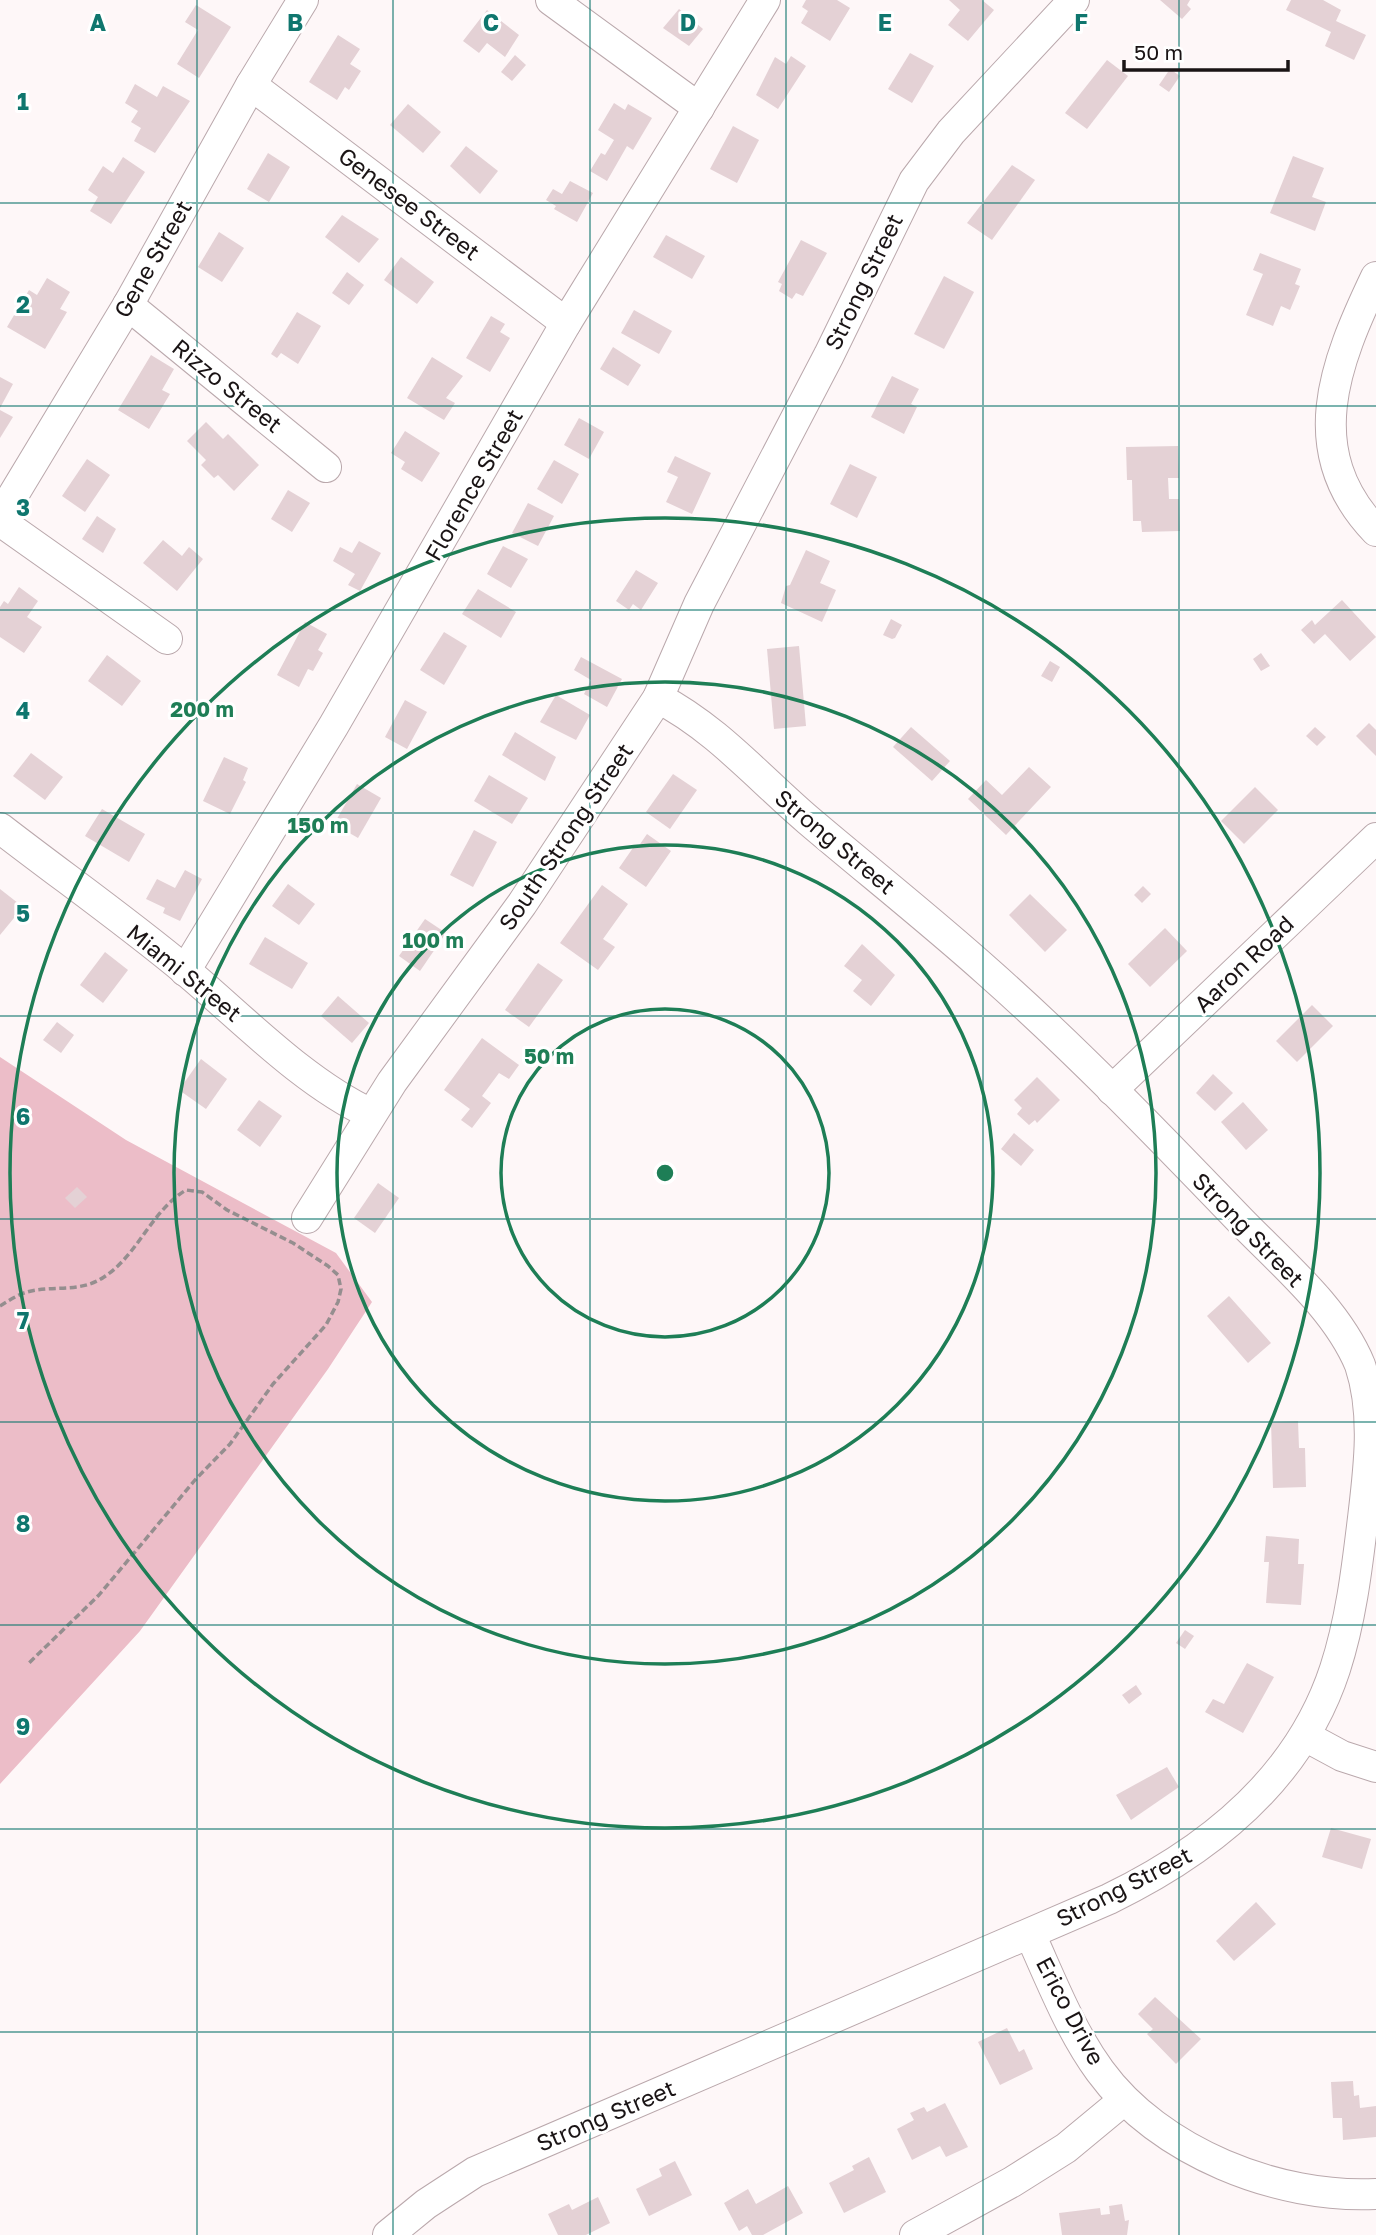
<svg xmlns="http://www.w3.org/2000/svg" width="1376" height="2235" font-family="'Golos Text',sans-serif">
  <rect width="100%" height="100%" fill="#fef7f8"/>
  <polygon fill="#ecbdc8" points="0,1057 126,1140 336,1253 372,1302 328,1369 140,1631 0,1784"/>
  <g fill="#e4d1d5">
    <polygon points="806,0 837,0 850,8 830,41 801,23 808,11 802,7"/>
    <polygon points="949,0 982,0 994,10 968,41 948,25 960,10"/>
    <polygon points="1160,0 1190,0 1187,5 1191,9 1182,19"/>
    <polygon points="1291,0 1323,0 1341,10 1336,21 1366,35 1354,60 1325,46 1331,32 1286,10"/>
    <polygon points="196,5 231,27 199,78 177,64 198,30 185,22"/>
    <polygon points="679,9 703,29 689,46 663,28"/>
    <polygon points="487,10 519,35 505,57 487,43 479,53 463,41"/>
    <polygon points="338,35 360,49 350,64 361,71 349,90 345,87 337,100 309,82"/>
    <polygon points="910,53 934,66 912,103 888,89"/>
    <polygon points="515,55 526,65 512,81 501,72"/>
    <polygon points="791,56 806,66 778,109 756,95 775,57 786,64"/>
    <polygon points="1107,60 1128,76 1087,129 1065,113"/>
    <polygon points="1170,69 1180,76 1169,92 1159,85"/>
    <polygon points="135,84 157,97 163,86 190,101 155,153 134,141 141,128 131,122 138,111 125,103"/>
    <polygon points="614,103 625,110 628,104 652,118 633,150 627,146 607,181 590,171 601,153 605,155 614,140 598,130"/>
    <polygon points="408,104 441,132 423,153 390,125"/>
    <polygon points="733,126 759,140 737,183 710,169"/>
    <polygon points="466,146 498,171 480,194 450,166"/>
    <polygon points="268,153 290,167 269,202 247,189"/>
    <polygon points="1293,156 1324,168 1312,197 1326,202 1315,231 1270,213"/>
    <polygon points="123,157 145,172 111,224 90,211 98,197 88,190 103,166 113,173"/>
    <polygon points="1012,165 1035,180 992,240 967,223"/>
    <polygon points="570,181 593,193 577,222 554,209 556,206 546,200 553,189 562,194"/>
    <polygon points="342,215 379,239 359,263 325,237"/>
    <polygon points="219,232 244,248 222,282 198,267"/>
    <polygon points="666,235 705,256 692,279 653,257"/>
    <polygon points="801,240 827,253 803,296 796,293 792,299 779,291 782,284 778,282"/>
    <polygon points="1260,253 1301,269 1295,284 1300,286 1290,310 1281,306 1273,326 1246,315 1263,274 1253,270"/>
    <polygon points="401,257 434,282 417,304 384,280"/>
    <polygon points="347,272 364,285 349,305 332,293"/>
    <polygon points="944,276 974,292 944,349 914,334"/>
    <polygon points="47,278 70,292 60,309 67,312 45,349 7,327 29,290 37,295"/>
    <polygon points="634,310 672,331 659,354 621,333"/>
    <polygon points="297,312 321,326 298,364 281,353 277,358 271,354"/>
    <polygon points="491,316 505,324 500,332 510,338 490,372 466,358"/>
    <polygon points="613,347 641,365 628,386 600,369"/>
    <polygon points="151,355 174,369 162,390 170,394 149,429 118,410"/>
    <polygon points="432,357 463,376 446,398 455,403 444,420 407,398"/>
    <polygon points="892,376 919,389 911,404 917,407 904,434 871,417"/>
    <polygon points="0,377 13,384 0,408"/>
    <polygon points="0,410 13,417 0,438"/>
    <polygon points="579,418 604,432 589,459 564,445"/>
    <polygon points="206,422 223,439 228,434 259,465 234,491 218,475 214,478 201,465 206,460 187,441"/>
    <polygon points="405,431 440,453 422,482 401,469 405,462 391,453"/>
    <polygon points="1178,446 1179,478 1168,478 1169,499 1179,499 1180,531 1142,532 1141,521 1133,521 1132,480 1127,480 1126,447"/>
    <polygon points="675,456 711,473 692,514 666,502 678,477 667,472"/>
    <polygon points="87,459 110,475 85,512 62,496"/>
    <polygon points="554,460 579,474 562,504 537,489"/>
    <polygon points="850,464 877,477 857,518 830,504"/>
    <polygon points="288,490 310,503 292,532 271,519"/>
    <polygon points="528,503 554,516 538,546 512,533"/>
    <polygon points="97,516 116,529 103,553 82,539"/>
    <polygon points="163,540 182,556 189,547 203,559 177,591 143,563"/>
    <polygon points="359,541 381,553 360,591 348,585 355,574 333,561 340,547 352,553"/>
    <polygon points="503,546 528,559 511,588 487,574"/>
    <polygon points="806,550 830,561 820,583 836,590 822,622 781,603 786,586 790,585"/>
    <polygon points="636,570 658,583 641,610 633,604 629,610 616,601"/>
    <polygon points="19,587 38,601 27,617 42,627 24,653 0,637 0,607 4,601 8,604"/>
    <polygon points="478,589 516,612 501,638 462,614"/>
    <polygon points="1342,600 1376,637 1350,661 1325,634 1314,644 1301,630 1312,620 1315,625"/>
    <polygon points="891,619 902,625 895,638 892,639 883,635"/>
    <polygon points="305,622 327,634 318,650 323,653 313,671 308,669 299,687 277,675"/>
    <polygon points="444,632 467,646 444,685 420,670"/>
    <polygon points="799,646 806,726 774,729 767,649"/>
    <polygon points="1261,653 1270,666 1261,671 1253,659"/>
    <polygon points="107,655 141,681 122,706 88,681"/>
    <polygon points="581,657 622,679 607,707 584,694 591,680 574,670"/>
    <polygon points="1050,661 1060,667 1052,682 1041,676"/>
    <polygon points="556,695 590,715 576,740 540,722"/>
    <polygon points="405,700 427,712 407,749 385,737"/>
    <polygon points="1369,723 1376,730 1376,756 1356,736"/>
    <polygon points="911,727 950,761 932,781 893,747"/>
    <polygon points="1315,727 1326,737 1317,746 1306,736"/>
    <polygon points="515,732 556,757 545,781 502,755"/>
    <polygon points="31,753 63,777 45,800 13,776"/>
    <polygon points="224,757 248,768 243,780 246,782 230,814 203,801"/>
    <polygon points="1029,767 1051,787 1006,835 968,799 986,780 1002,795"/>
    <polygon points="673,774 697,790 670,829 646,812"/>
    <polygon points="489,775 528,798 512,824 474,801"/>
    <polygon points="357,784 381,798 358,838 334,824"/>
    <polygon points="1255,787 1278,810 1244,844 1221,821"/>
    <polygon points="102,809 145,834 129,862 85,836"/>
    <polygon points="474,830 497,842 473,887 450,875"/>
    <polygon points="647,834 671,851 646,887 619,868 635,845 638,847"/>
    <polygon points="185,870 202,879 180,921 163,913 165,908 146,899 157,879 175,888"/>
    <polygon points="288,884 315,904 299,925 272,906"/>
    <polygon points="602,885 628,904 603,939 615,947 598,970 560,943"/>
    <polygon points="1143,886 1151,894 1142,903 1134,895"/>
    <polygon points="0,889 23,907 0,935"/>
    <polygon points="1030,894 1067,930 1045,952 1009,915"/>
    <polygon points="425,919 446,933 420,971 399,956"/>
    <polygon points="1165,928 1187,951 1150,987 1128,964"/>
    <polygon points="265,937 308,963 292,989 249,964"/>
    <polygon points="862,944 895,975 871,1006 853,991 862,980 844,966"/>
    <polygon points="105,952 128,970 103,1003 80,985"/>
    <polygon points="538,963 563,980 529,1027 505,1010"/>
    <polygon points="338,996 369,1023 352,1043 321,1016"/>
    <polygon points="1312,1005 1333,1026 1297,1062 1276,1041"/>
    <polygon points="57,1022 74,1035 61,1053 43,1040"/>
    <polygon points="482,1038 519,1065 509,1079 499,1073 482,1096 491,1103 472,1128 461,1120 470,1109 444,1090"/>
    <polygon points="201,1059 227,1079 206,1109 179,1090"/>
    <polygon points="1213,1074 1233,1093 1215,1111 1196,1093"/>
    <polygon points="1037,1077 1060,1100 1037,1123 1035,1120 1029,1125 1017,1114 1022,1108 1014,1100"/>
    <polygon points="259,1100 282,1116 260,1147 237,1130"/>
    <polygon points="1243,1102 1268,1130 1246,1150 1221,1122"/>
    <polygon points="1014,1133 1034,1150 1021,1166 1001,1149"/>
    <polygon points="378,1183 399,1198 375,1233 354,1218"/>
    <polygon points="77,1187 87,1197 75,1208 65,1198"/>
    <polygon points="1229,1296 1271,1343 1248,1363 1207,1316"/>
    <polygon points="1298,1421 1299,1448 1305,1448 1306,1487 1273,1488 1271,1422"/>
    <polygon points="1266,1536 1299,1539 1298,1564 1304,1564 1301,1605 1266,1603 1269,1562 1264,1562"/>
    <polygon points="1185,1630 1194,1636 1185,1649 1176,1643"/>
    <polygon points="1247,1663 1274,1677 1243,1733 1205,1712 1213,1699 1224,1704"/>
    <polygon points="1136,1685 1142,1694 1129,1704 1122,1695"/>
    <polygon points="1167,1767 1179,1787 1131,1820 1116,1795"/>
    <polygon points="1331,1828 1371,1839 1362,1869 1322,1857"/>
    <polygon points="1256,1902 1276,1924 1234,1961 1216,1941"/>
    <polygon points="1155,1997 1201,2039 1176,2064 1147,2034 1153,2029 1138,2014"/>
    <polygon points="1007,2028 1019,2052 1024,2049 1033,2069 1000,2085 978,2042"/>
    <polygon points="1353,2081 1354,2096 1359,2095 1360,2108 1376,2106 1376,2137 1343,2140 1342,2118 1333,2118 1331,2082"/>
    <polygon points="945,2103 968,2147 946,2157 940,2146 912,2160 897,2129 914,2120 910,2113 924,2107 927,2112"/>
    <polygon points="869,2157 886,2192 844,2213 829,2183 854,2170 852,2166"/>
    <polygon points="675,2161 692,2195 649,2216 636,2189 662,2176 659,2169"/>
    <polygon points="788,2186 803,2213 763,2235 752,2235 747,2226 739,2231 724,2203 748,2189 756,2204"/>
    <polygon points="598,2197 610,2223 586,2235 558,2235 548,2214 569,2204 572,2210"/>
    <polygon points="1122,2204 1125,2221 1129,2220 1127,2235 1062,2235 1059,2213 1100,2208 1101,2215 1110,2214 1109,2206"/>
  </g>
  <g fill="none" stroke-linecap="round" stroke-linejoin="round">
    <g stroke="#baa8ac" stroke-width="32">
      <g id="minor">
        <polyline points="551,0 699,108"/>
        <polyline points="251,85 566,323"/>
        <path d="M1376,277c-41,86 -77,174 0,254"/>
        <polyline points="128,305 326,467"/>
        <polyline points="0,517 128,305 251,85 303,0"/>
        <polyline points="0,521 167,639"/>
        <path d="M0,828c62,48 126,93 186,143 57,48 117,111 185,143"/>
        <polyline points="185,971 334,725 566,323 765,0"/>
        <polyline points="1112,1090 1376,838"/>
        <polyline points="307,1218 392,1082 522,904 658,698 699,604 829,355 914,181 951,132 1074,0"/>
        <polyline points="1305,1736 1342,1756 1376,1767"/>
        <path d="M1030,1934c21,46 40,96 70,137 59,81 178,128 276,123"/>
        <path d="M388,2235l38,-31 49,-32 634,-273c101,-49 190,-120 226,-230 16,-49 22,-101 28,-151 6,-50 13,-105 -3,-153 -24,-58 -81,-104 -124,-149 -80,-83 -161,-167 -248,-244 -58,-52 -120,-101 -180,-152 -48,-41 -93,-93 -150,-122"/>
        <polyline points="915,2235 1012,2182 1066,2148 1124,2100"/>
      </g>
    </g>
    <path stroke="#958e8f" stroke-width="3.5" stroke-dasharray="7 3.5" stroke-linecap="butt" d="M0,1306c8,-5 16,-10 24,-13 27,-9 55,1 80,-16 34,-22 47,-66 82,-87l16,2 25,18 66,33 35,23 10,9 3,14 -3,13 -12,23 -53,59 -43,60 -35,36 -96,115 -70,68"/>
    <use href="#minor" stroke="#fff" stroke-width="30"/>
  </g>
  <path fill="none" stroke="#0f766e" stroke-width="2" stroke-opacity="0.55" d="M197,0v2235M393,0v2235M590,0v2235M786,0v2235M983,0v2235M1179,0v2235M0,203h1376M0,406h1376M0,610h1376M0,813h1376M0,1016h1376M0,1219h1376M0,1422h1376M0,1625h1376M0,1829h1376M0,2032h1376"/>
  <g fill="none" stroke="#1e7e56" stroke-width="3.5">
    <circle cx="665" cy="1173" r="164"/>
    <circle cx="665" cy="1173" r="328"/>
    <circle cx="665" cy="1173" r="491"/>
    <circle cx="665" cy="1173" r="655"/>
  </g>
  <g text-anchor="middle" stroke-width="6" stroke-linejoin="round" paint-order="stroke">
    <g font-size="23" fill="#1a1415" stroke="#fff">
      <text transform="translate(409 204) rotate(37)" y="8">Genesee Street</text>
      <text transform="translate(153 259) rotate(-60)" y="8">Gene Street</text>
      <text transform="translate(864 282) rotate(-64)" y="8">Strong Street</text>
      <text transform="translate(227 386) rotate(39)" y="8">Rizzo Street</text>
      <text transform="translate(474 485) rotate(-60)" y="8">Florence Street</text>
      <text transform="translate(566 837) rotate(-56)" y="8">South Strong Street</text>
      <text transform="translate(835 842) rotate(40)" y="8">Strong Street</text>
      <text transform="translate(1244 964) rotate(-44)" y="8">Aaron Road</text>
      <text transform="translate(184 973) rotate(39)" y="8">Miami Street</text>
      <text transform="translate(1248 1230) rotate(46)" y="8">Strong Street</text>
      <text transform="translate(1124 1887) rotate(-27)" y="8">Strong Street</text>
      <text transform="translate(1070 2011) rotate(62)" y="8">Erico Drive</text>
      <text transform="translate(606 2116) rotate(-23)" y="8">Strong Street</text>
    </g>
  </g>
  <g font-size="23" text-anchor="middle" font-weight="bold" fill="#0f766e" stroke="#fff" stroke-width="6" stroke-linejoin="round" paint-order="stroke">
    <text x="98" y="31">A</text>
    <text x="295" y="31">B</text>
    <text x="491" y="31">C</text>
    <text x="688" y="31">D</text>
    <text x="885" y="31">E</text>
    <text x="1081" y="31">F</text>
    <text x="23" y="110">1</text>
    <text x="23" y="313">2</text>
    <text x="23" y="516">3</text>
    <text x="23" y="719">4</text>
    <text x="23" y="922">5</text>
    <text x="23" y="1125">6</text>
    <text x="23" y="1329">7</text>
    <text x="23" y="1532">8</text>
    <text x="23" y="1735">9</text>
  </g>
  <circle cx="665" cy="1173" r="10" fill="#1e7e56" stroke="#fff" stroke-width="3.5"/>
  <g font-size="21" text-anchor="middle" font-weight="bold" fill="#1e7e56" stroke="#fff" stroke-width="6" stroke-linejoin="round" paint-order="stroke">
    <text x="202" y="717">200 m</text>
    <text x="318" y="833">150 m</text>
    <text x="433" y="948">100 m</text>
    <text x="549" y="1064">50 m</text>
  </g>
  <path d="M1124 60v10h164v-10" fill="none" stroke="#1a1415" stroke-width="3.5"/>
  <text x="1134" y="60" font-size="21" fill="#1a1415" stroke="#ffffff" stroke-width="5" paint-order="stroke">50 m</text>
</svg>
